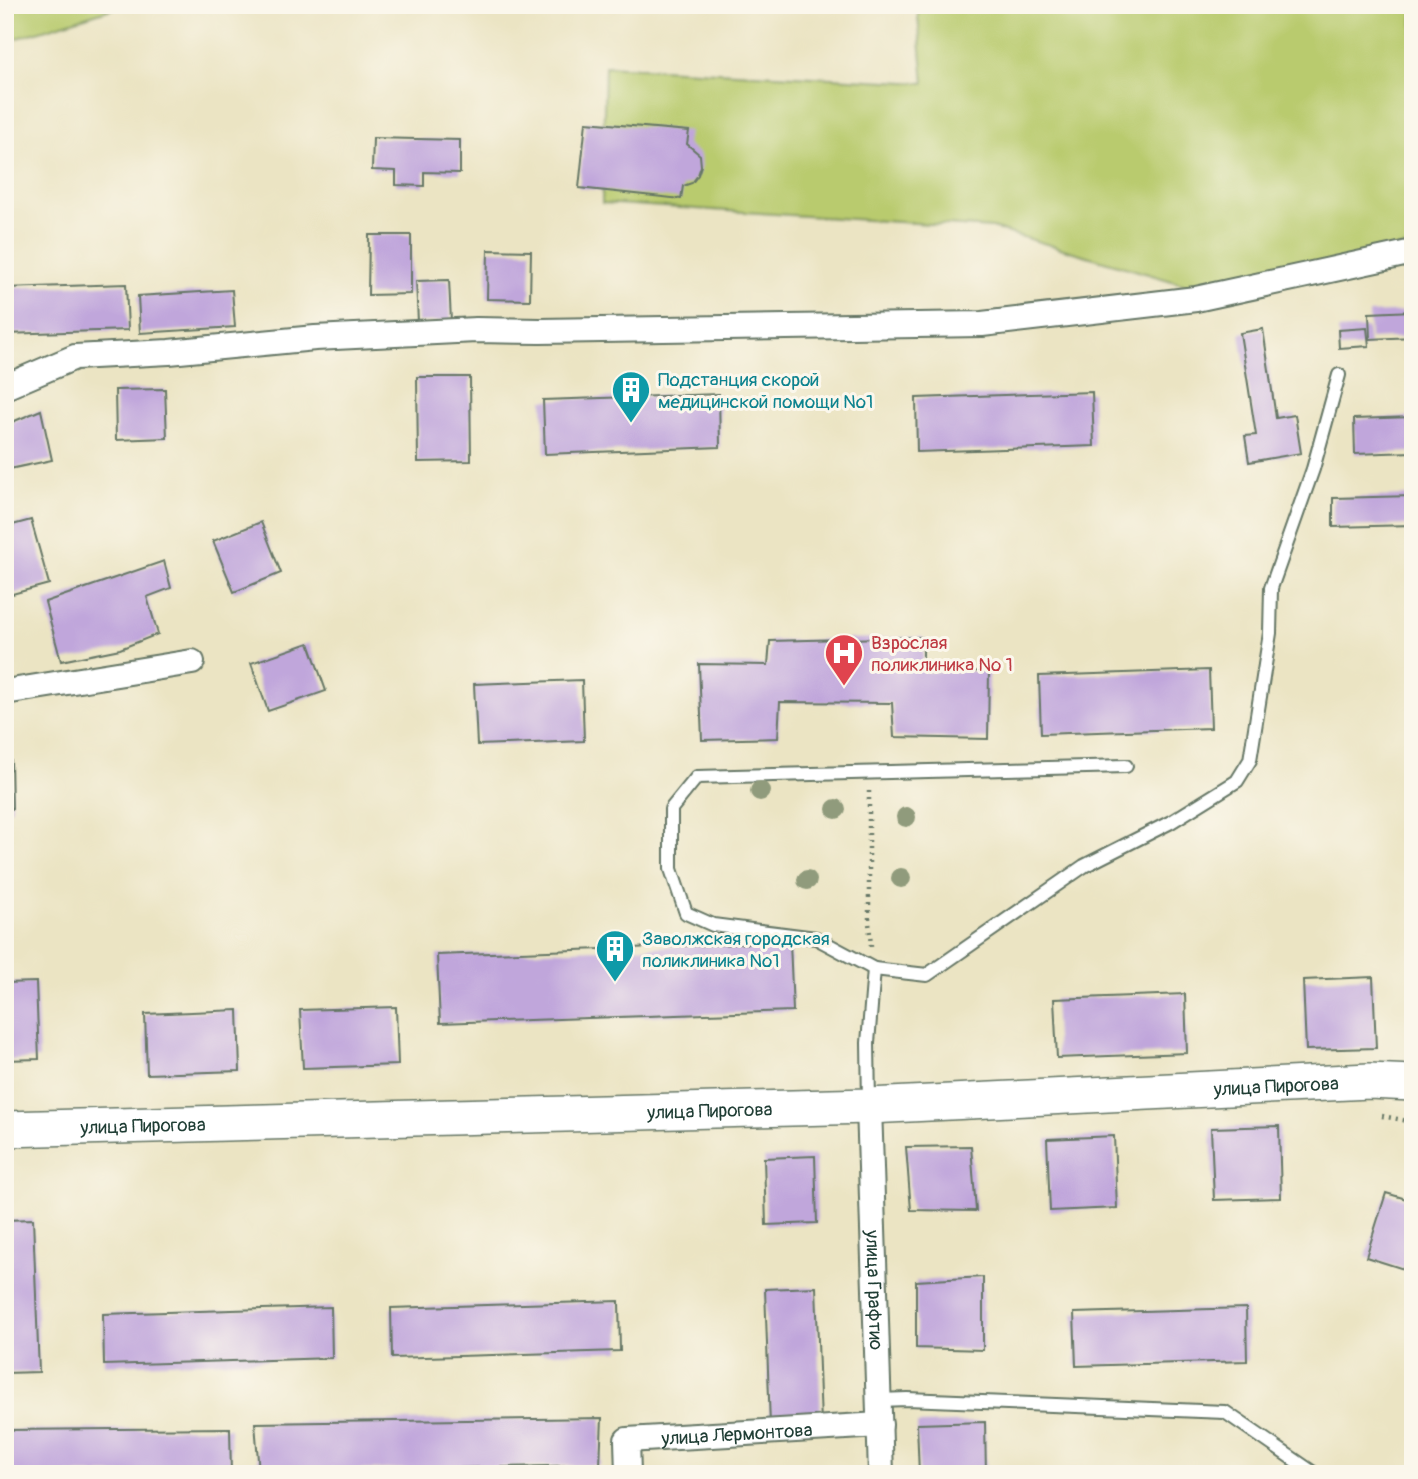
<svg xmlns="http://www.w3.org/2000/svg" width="1418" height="1479" font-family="Pangolin,sans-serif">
  <rect width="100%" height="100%" fill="#fbf7ec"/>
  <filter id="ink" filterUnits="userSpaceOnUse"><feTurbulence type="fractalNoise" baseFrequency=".0143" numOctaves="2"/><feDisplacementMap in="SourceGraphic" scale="14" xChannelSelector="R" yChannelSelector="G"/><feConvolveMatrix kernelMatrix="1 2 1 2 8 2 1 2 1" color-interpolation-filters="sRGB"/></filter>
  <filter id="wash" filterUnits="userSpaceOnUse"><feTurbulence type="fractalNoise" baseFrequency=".00686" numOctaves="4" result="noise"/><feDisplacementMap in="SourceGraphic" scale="28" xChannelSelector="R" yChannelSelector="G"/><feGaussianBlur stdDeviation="1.57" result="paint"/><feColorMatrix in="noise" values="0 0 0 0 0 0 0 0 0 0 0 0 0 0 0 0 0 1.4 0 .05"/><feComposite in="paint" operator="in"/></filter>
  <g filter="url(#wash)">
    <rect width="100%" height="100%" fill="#ebe4c3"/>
    <g fill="#b9cb6e" stroke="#6c8451" stroke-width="2">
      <polygon points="5,5 124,5 5,42"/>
      <polygon points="917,5 1413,5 1413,245 1199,289 992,228 602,203 605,66 924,83"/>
    </g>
    <g id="blocks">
      <g fill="#c0a6db">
        <polygon points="586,122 689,131 687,144 700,155 701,166 698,175 692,183 683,186 681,199 579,188"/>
        <polygon points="373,138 460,140 460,173 424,172 424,186 396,185 396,171 372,170"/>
        <polygon points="369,235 411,235 411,294 368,295"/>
        <polygon points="488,250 531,251 530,300 487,299"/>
        <polygon points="449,280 451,321 418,322 416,281"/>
        <polygon points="126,284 128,330 5,334 5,288"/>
        <polygon points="232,290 235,327 140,333 138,296"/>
        <polygon points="1413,311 1413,337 1370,339 1369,313"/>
        <polygon points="1367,328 1369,346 1339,348 1338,330"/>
        <polygon points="1263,329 1276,418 1295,415 1301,453 1249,462 1245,436 1256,435 1240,333"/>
        <polygon points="417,377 470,377 471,461 418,462"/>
        <polygon points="165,389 167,438 116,440 115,390"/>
        <polygon points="1092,392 1094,446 917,452 916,398"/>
        <polygon points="719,394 720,447 545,454 543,400"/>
        <polygon points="41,410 52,460 5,470 5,425"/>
        <polygon points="1413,417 1413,452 1355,454 1354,419"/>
        <polygon points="1413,496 1413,525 1333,527 1333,498"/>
        <polygon points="31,520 49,584 5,596 5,527"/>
        <polygon points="261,522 281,573 234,592 213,541"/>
        <polygon points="164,561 171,588 147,597 158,634 120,649 61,661 45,602"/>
        <polygon points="923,637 923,672 989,671 988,739 894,737 892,703 780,702 778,738 702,740 699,664 768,665 770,641"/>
        <polygon points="309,643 326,691 268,711 251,663"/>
        <polygon points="1209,670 1211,728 1041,734 1039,676"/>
        <polygon points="582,680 584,741 477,745 474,684"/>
        <polygon points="11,758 12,809 5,810 5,759"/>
        <polygon points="790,942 793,1011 440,1023 437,955"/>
        <polygon points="1373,977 1376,1048 1306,1050 1303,980"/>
        <polygon points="36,982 39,1059 5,1060 5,983"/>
        <polygon points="1185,994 1187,1053 1057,1058 1054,999"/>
        <polygon points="396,1007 398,1065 303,1068 300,1010"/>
        <polygon points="238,1010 240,1071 147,1074 145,1014"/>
        <polygon points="1279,1126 1281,1198 1214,1200 1211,1128"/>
        <polygon points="1114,1136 1117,1208 1050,1211 1047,1139"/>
        <polygon points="971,1146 976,1211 911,1210 906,1147"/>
        <polygon points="815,1156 817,1223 766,1225 764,1158"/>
        <polygon points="1386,1193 1413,1201 1413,1272 1366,1257"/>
        <polygon points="33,1219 39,1372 5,1373 5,1220"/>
        <polygon points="983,1277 983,1350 916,1348 916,1281"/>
        <polygon points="816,1287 821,1423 770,1425 765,1289"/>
        <polygon points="619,1301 620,1351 392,1358 391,1308"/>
        <polygon points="331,1307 332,1358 104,1365 103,1314"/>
        <polygon points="1246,1308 1247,1361 1076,1366 1074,1313"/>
        <polygon points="602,1418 600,1465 259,1472 255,1423"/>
        <polygon points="985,1422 986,1474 919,1474 917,1424"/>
        <polygon points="230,1428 231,1474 5,1474 5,1430"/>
      </g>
    </g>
  </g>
  <g filter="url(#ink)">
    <use href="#blocks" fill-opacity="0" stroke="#676" stroke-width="2"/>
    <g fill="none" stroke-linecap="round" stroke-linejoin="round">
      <g stroke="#676" stroke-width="16">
        <g id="lane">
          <polyline points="874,969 816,938 713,925 686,913 671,869 671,809 697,777 1126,766"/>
          <polyline points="869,1103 868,1043 874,969 927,975 1084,866 1171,822 1237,781 1250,760 1270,633 1271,588 1313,469 1339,375"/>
          <polyline points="879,1400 907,1399 1225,1412 1315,1474"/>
        </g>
      </g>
      <g stroke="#676" stroke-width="28">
        <g id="street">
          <polyline points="5,387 75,357 169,352 315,338 476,330 540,331 982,324 1196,299 1413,252"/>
          <polyline points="5,692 192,662"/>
          <path id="s1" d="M869,1106l12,368"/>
          <path id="s2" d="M628,1474l-1,-34 253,-15"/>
        </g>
      </g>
      <g stroke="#676" stroke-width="38">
        <g id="secondary">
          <path id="s3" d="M5,1129l864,-23 500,-25 44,2"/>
        </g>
      </g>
      <g stroke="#676" stroke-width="4.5" stroke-dasharray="2 5" stroke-linecap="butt">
        <polyline points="869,791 869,922 871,947"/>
        <polyline points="1382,1116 1413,1122"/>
      </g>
      <use href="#lane" stroke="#fff" stroke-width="12"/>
      <use href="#street" stroke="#fff" stroke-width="24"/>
      <use href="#secondary" stroke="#fff" stroke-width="35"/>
    </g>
    <g fill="#909b7c">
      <circle cx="760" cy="791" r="10"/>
      <circle cx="836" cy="809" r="10"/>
      <circle cx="906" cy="817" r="10"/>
      <circle cx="901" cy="878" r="10"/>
      <circle cx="807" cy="880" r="10"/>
    </g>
  </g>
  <defs>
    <g id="building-pin" transform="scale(2.0125)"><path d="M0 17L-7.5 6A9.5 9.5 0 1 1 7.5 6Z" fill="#0f9aa8" stroke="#fbf7ec"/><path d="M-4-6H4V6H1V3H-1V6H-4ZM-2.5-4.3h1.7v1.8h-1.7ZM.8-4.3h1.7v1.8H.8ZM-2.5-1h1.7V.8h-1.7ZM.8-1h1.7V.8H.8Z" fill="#fff"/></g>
    <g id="hospital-pin" transform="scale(2.0125)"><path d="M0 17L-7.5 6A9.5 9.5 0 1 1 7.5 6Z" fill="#e0444e" stroke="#fbf7ec"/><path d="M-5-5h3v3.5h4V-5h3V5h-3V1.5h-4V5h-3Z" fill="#fff"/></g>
  </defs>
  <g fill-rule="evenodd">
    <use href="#building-pin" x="631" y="390"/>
    <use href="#hospital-pin" x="844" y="653"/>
    <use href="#building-pin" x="615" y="949"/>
  </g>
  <g text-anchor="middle" stroke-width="6" stroke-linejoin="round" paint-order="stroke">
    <g font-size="19" fill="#0d838f" stroke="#fbf7ec" text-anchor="start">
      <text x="658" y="386">Подстанция скорой<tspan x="658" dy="22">медицинской помощи №1</tspan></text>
      <text x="642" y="945">Заволжская городская<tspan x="642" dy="22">поликлиника №1</tspan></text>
    </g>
    <g font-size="19" fill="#be3a42" stroke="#fbf7ec" text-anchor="start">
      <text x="871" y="649">Взрослая<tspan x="871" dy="22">поликлиника № 1</tspan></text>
    </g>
    <g font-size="19" fill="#1f3d34" stroke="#fbf7ec">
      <text dy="7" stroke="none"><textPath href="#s3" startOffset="1272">улица Пирогова</textPath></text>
      <text dy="7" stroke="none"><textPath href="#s3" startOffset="705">улица Пирогова</textPath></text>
      <text dy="7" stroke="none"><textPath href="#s3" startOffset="138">улица Пирогова</textPath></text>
      <text dy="7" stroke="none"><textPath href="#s1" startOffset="184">улица Графтио</textPath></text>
      <text dy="7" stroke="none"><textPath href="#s2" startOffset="144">улица Лермонтова</textPath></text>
    </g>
  </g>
  <rect width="1418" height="1479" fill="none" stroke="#fbf7ec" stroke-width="28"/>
</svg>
